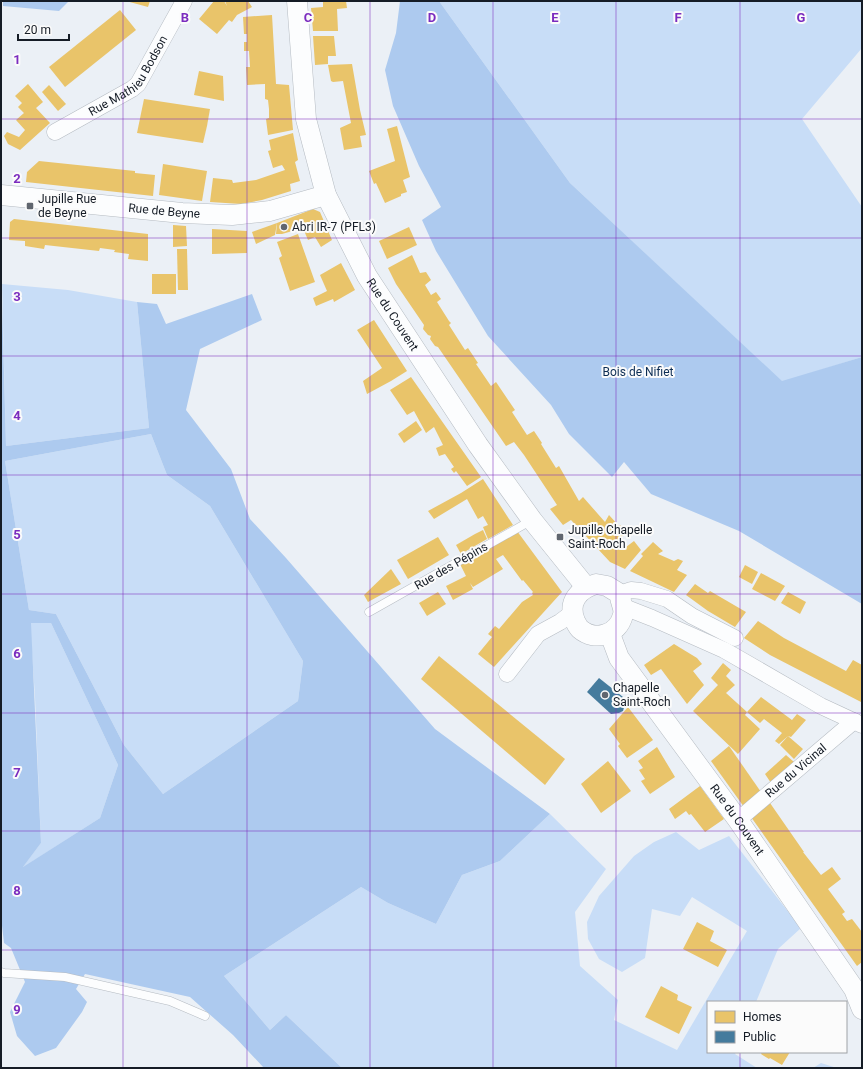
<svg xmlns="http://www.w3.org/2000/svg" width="863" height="1069" font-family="Roboto,sans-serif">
  <rect width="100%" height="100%" fill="#ebf0f6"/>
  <g fill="#c8ddf7">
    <polygon points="439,1 862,1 862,48 802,119 862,207 862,357 782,382 570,183"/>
    <polygon points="2,284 68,290 137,302 149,428 6,446"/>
    <polygon points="151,434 167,475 210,506 303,661 298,701 163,794 124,745 56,614 29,610 5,461"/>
    <polygon points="30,623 51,623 118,765 100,818 22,868 41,843 35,697"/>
    <polygon points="550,814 606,869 575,912 580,966 618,1000 614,1020 677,1050 747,931 692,897 680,916 652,909 645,958 622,972 599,959 588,939 587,922 599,896 634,856 654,842 676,832 699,850 729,836 801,928 778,949 756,1002 708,1002 708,1052 736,1052 735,1054 757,1068 342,1068 286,1015 270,1030 224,976 361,887 388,903 436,924 462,875 500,861"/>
    <polygon points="821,1063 837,1068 813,1068"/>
  </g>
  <g fill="#adcaef" fill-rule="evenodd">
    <polygon points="3,1 69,1 59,11 3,6"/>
    <polygon points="400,1 439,1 570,183 782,381 862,357 862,604 739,531 651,494 624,462 612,477 569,434 551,405 488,336 436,251 422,220 441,207 419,166 393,106 385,70 396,33"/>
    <path d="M1,263l5,183 143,-18 -12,-126 20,2 9,20 86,-30 10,26 -62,29 -14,61 45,59 19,50 36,39 149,171 115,85 -50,47 -38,14 -26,49 -48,-21 -27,-16 -137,89 46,54 16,-15 56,53h-78l-31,-33 -43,-38 -105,-23 -9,15 11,13 -5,10 -26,36 -21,8 -18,-20 -7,-24 15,-30 -14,-34 -7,-5 -3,-26zM151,434l16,41 43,31 93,155 -5,40 -135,93 -39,-49 -68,-131 -27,-4 -24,-149zM31,623h20l67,142 -18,53 -77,49 18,-24z"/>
  </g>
  <g fill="#e9c46a">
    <polygon points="126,1 150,1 148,7"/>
    <polygon points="214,1 224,1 227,6 225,1 248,1 252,7 237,15 232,22 229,20 217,34 199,19"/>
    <polygon points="323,1 346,1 347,8 337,9 338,31 313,31 311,8 323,7"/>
    <polygon points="120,10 136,30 65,87 49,67"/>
    <polygon points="272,15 276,84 289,85 293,130 268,135 266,119 269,118 269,109 268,100 265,99 265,84 247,85 246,67 250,67 249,51 244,51 244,42 247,42 247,34 244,34 243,17"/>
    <polygon points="313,36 334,36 336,56 328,56 328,64 315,65"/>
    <polygon points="352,64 360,110 366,135 360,136 362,147 344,150 340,128 351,123 343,81 333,82 331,81 328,65"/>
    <polygon points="199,71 223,76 224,101 194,95"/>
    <polygon points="28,84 43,102 36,108 50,123 20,150 8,144 4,136 7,132 19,137 25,130 16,120 24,113 18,107 22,103 15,96"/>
    <polygon points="49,85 66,104 58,111 42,92"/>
    <polygon points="144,99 210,109 207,126 203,143 137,133"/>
    <polygon points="397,126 410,177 403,180 407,192 401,194 401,196 385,203 376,183 374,184 369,171 395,161 387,129"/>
    <polygon points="293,133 298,160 295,162 300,181 290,184 291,191 262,200 241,204 210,202 213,178 232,180 233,183 256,180 285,170 282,165 273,168 268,151 271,150 269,140"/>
    <polygon points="39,161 135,171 135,173 155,175 153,196 26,182 27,172"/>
    <polygon points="163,164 207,171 202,201 159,195"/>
    <polygon points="313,209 320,212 332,240 321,247 315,237 308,240 303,228 282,234 276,234 277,223"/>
    <polygon points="14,219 148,234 148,261 128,259 129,254 114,252 115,250 100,248 99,251 45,245 44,249 25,246 25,241 9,240 10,222"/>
    <polygon points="277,223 275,235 256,244 252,232"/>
    <polygon points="173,225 186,226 187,246 173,247"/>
    <polygon points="409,227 417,245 387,259 379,241"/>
    <polygon points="212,229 247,231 247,253 212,254"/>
    <polygon points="298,234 315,282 290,291 279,258 282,256 277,242"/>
    <polygon points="177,249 187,249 188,290 178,290"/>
    <polygon points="412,255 420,273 426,272 431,280 425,285 431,295 436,292 441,299 437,302 449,321 451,323 449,325 465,350 468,348 478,363 476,364 491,386 496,382 515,410 512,412 527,435 534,431 542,443 541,444 556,468 559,466 579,501 583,497 605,522 609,515 619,526 620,525 626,533 620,538 626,547 634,541 641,550 625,569 610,562 571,520 563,525 550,509 557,505 524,455 514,442 506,446 438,347 435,346 430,339 431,336 428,335 423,329 424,325 396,284 388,268"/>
    <polygon points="341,263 355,290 334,302 333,299 316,306 313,298 327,291 320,275"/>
    <rect x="152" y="274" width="24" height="20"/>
    <polygon points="374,320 407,371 391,381 367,394 363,381 382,368 357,330"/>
    <polygon points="411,377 481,477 467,486 456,471 454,473 451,469 454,467 445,454 439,456 436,448 443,445 434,427 426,433 414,411 407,415 390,390"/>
    <polygon points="416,421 422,430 404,443 398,434"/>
    <polygon points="483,479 513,525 488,539 483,527 488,525 483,516 478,519 467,499 434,519 428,511 461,493"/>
    <polygon points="483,530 487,539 461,554 456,545 475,534"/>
    <polygon points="517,531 562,592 494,667 478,654 492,637 488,634 495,626 499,629 522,602 533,595 532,593 533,592 523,580 522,581 503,555 496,559 503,569 473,587 470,583 473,589 453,600 446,586 466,576 460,564"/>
    <polygon points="438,537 449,555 408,579 397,560"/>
    <polygon points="653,542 663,551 658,554 674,561 678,559 683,561 677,570 687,575 674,592 630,571 643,556 641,554"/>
    <polygon points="745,565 758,572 752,584 739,577"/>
    <polygon points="391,569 401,584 368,602 364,595"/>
    <polygon points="761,573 785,586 775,601 752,589"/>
    <polygon points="695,584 708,593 710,591 746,612 735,627 708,611 686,595"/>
    <polygon points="438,592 446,604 427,616 419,603"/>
    <polygon points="788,592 806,602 800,614 781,603"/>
    <polygon points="758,621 784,638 846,671 853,660 862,665 861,702 770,655 744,638"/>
    <polygon points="674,644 697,658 702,664 693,671 704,685 687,704 661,669 651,675 644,665"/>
    <polygon points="439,656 565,759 545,785 421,679"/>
    <polygon points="723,663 731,670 726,676 735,685 726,693 747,712 745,715 760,729 738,754 693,711 718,685 711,678"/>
    <polygon points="761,697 792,720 797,714 806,720 791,737 788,736 803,749 794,759 780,745 788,736 779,744 775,741 782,733 764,719 760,723 747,712"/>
    <polygon points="628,707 653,740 627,758 618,746 620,744 609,729"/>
    <polygon points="729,746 761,792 744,807 711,761"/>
    <polygon points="657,747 675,777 650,794 641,781 645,779 639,770 643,768 638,761"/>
    <polygon points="786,755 794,762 771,783 765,774"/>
    <polygon points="608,761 631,791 601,813 581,784"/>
    <polygon points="700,786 724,819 705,832 691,814 689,815 686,811 675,819 669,809"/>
    <polygon points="770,803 804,852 803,852 821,875 832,867 841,879 828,889 845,912 842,914 847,921 852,919 862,932 862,962 857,966 751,817"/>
    <polygon points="697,922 714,931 710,941 727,950 718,967 683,949"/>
    <polygon points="661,986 678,995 677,1000 692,1007 679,1034 645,1017"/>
    <polygon points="762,1052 790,1052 782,1065 770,1058 769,1059 761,1054"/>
  </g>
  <polygon fill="#457b9d" points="599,678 623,697 625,704 623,711 619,713 611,714 587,692"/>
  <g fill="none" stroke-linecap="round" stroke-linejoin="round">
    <g stroke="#b5bbc2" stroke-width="9">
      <g id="service">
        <polyline points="369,612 532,520"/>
        <polyline points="1,972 4,973 65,977 170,1001 205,1016"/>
      </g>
    </g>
    <g stroke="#b5bbc2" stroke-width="17">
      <g id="minor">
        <path id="s1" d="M55,132l77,-43 6,-5 46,-83"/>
        <polyline points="620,594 631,590 641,591 667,599 692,616 735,638"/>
        <polyline points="624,607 652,618 724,650 821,706 862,725"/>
        <polyline points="507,674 538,634 560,622 572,613"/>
        <path id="s2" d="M738,820l116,-99"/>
      </g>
    </g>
    <g stroke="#b5bbc2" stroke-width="21">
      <g id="tertiary">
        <path id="s3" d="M297,1l9,118 20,76 41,81 111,169 54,75 54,67"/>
        <path id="s4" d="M1,195l181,18 50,2 38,-4 56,-16"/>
        <path d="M596,584l11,2 13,8c-1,7 5,13 3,21 -5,20 -28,27 -43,14 -2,-2 -4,-6 -5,-8 -8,-19 4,-32 21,-37z"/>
        <path id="s5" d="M610,634l9,24 119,162 116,169 8,20"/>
      </g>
    </g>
    <use href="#service" stroke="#fcfdfe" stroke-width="8"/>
    <use href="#minor" stroke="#fcfdfe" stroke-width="16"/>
    <use href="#tertiary" stroke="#fcfdfe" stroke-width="20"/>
  </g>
  <path fill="none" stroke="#7b2cbf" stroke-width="1" stroke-opacity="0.55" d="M123,1v1067M247,1v1067M370,1v1067M493,1v1067M616,1v1067M740,1v1001M1,119h861M1,238h861M1,356h861M1,475h861M1,594h861M1,713h861M1,831h861M1,950h861M740,1052v16"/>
  <g fill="#60666f" stroke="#fbfbfb" stroke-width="1.5">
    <rect x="26" y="202" width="8" height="8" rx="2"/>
    <circle cx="284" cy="227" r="4"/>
    <rect x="556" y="533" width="8" height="8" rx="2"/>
    <circle cx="605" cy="695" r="4"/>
  </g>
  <g text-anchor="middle" stroke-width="4" stroke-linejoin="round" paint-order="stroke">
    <g font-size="12" fill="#151c26" stroke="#fbfbfb">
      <text dy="4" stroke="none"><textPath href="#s1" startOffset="95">Rue Mathieu Bodson</textPath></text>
      <text dy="4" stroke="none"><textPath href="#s4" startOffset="164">Rue de Beyne</textPath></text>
      <text dy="4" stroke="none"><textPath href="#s3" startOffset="334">Rue du Couvent</textPath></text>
      <text transform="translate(451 566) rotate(-30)" y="4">Rue des Pépins</text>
      <text dy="4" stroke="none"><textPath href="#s2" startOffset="76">Rue du Vicinal</textPath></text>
      <text dy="4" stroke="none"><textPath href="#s5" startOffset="226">Rue du Couvent</textPath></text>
    </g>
    <g font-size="12" fill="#151c26" stroke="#fbfbfb" text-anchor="start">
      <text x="38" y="203">Jupille Rue<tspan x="38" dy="14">de Beyne</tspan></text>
      <text x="292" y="231">Abri IR-7 (PFL3)</text>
      <text x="568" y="534">Jupille Chapelle<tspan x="568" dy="14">Saint-Roch</tspan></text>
      <text x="613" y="692">Chapelle<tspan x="613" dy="14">Saint-Roch</tspan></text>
    </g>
    <g font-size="12" fill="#0c2d54" stroke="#fbfbfb">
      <text x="638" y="376">Bois de Nifiet</text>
    </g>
  </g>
  <g font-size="13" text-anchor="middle" font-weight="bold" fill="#7b2cbf" stroke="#fbfbfb" stroke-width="4" stroke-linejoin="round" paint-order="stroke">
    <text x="185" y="22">B</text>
    <text x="308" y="22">C</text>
    <text x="432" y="22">D</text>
    <text x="555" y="22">E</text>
    <text x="678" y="22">F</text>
    <text x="801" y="22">G</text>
    <text x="17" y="64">1</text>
    <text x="17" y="183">2</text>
    <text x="17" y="301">3</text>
    <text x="17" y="420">4</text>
    <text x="17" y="539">5</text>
    <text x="17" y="658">6</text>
    <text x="17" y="777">7</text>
    <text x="17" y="895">8</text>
    <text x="17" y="1014">9</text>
  </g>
  <rect width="863" height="1069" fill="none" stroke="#151c26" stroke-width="4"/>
  <rect x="707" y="1001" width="140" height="52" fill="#fbfbfb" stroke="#9fa2a6"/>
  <rect x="715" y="1011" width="20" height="12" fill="#e9c46a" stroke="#9fa2a6"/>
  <text x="743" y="1021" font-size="12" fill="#151c26">Homes</text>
  <rect x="715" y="1031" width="20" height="12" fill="#457b9d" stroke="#9fa2a6"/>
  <text x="743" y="1041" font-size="12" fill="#151c26">Public</text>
  <path d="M18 34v6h51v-6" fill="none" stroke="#151c26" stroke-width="2"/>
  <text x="24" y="34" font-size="12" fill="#151c26" stroke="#fbfbfb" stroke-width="3" paint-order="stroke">20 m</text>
</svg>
